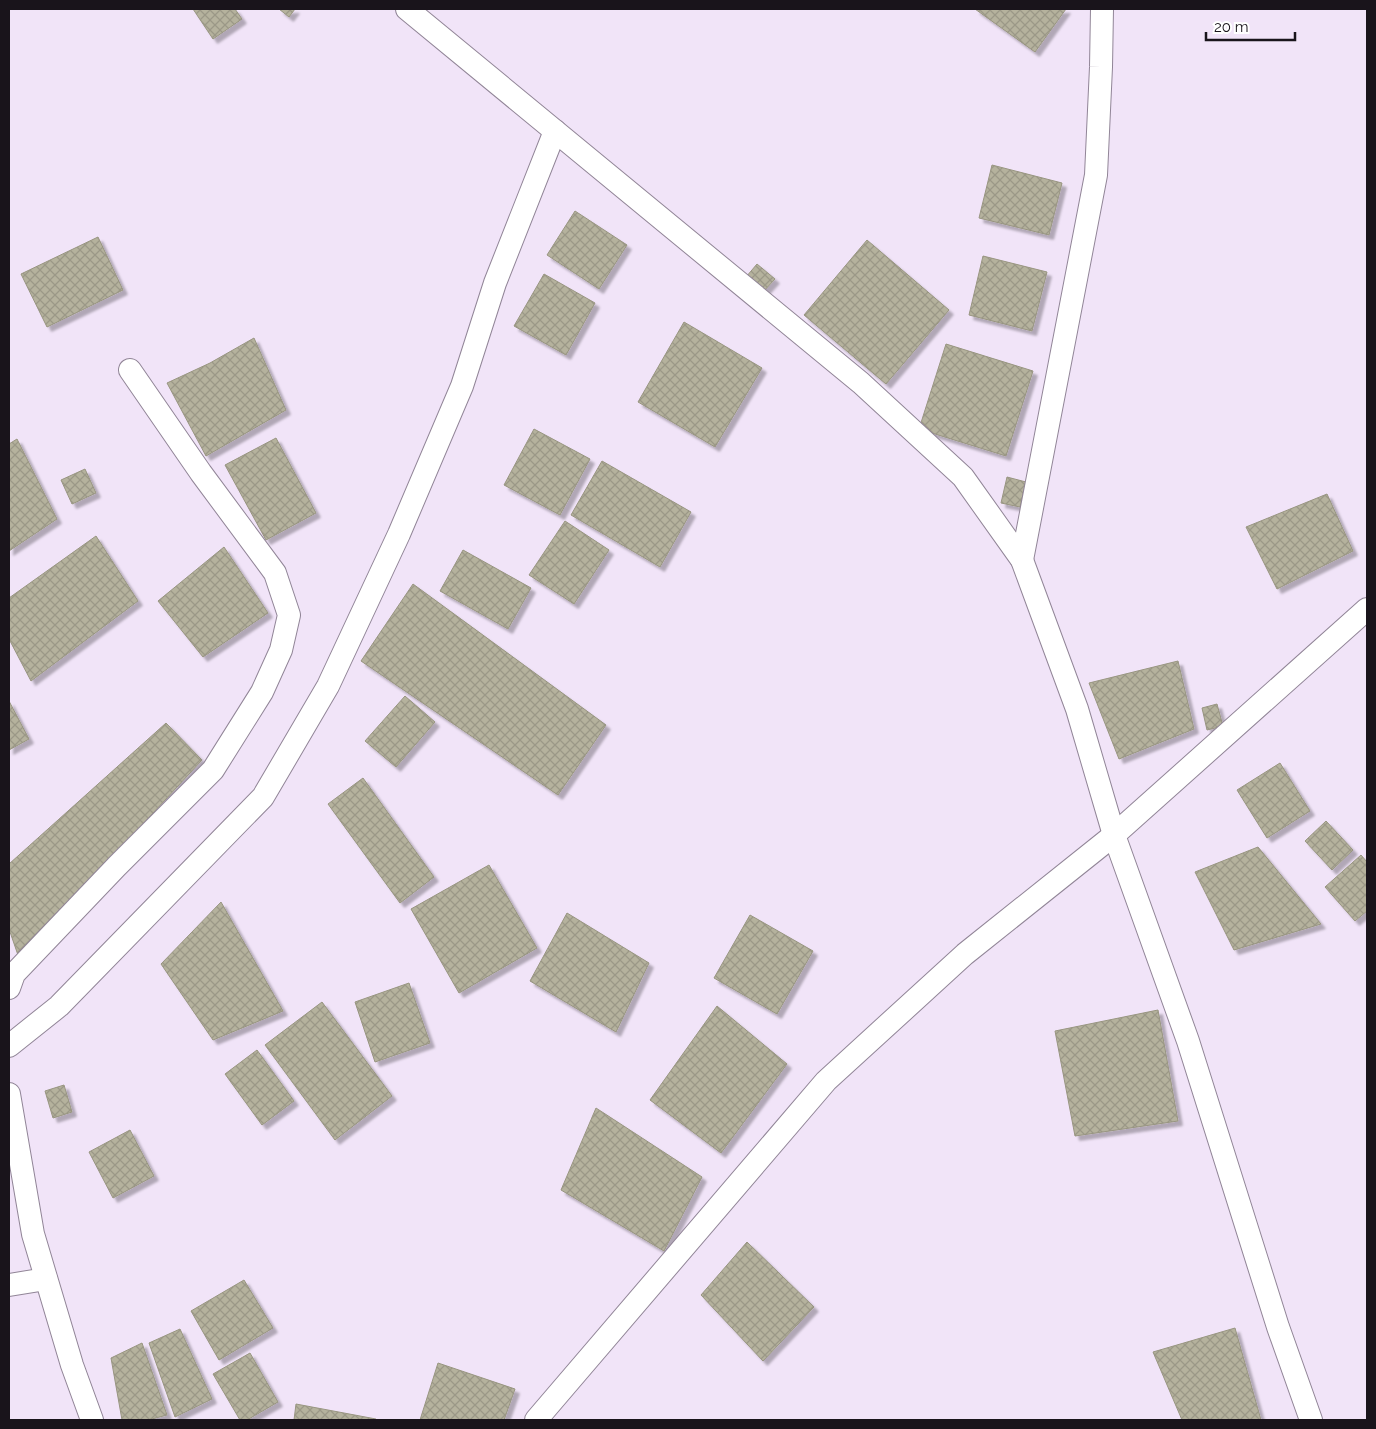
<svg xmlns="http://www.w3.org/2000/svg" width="1376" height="1429" font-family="Raleway,sans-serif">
  <defs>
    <pattern id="building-cross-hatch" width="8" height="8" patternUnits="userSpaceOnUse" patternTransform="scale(1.25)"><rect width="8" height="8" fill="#b5b29d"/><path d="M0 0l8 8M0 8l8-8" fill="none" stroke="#9b9887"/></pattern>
    <filter id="shadow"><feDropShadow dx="4.5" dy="4.5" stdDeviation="1" flood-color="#0004"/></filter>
  </defs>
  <rect width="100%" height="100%" fill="#f1e4f8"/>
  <g fill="url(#building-cross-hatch)" stroke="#989581" filter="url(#shadow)">
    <polygon points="193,9 235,9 242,19 213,39"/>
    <polygon points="279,9 295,9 289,17"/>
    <polygon points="975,9 1066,9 1035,52"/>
    <polygon points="992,165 1062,183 1049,235 979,218"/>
    <polygon points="575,211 627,245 599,289 547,255"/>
    <polygon points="98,237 123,290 47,327 21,274"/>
    <polygon points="867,240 949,310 886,384 804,315"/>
    <polygon points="983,256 1047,272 1032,331 969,315"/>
    <polygon points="757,264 775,279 763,292 746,277"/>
    <polygon points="544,274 595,303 566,355 514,326"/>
    <polygon points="684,322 762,368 715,447 638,402"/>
    <polygon points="254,338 286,410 206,456 167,383 210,363"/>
    <polygon points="946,344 1033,371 1006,456 919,429"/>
    <polygon points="534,429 590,459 560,515 504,485"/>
    <polygon points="276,438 316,513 266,540 225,465"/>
    <polygon points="17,439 57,519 9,551 9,444"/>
    <polygon points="602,461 691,512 660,567 571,515"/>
    <polygon points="85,469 96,493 72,504 61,480"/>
    <polygon points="1007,477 1026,482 1020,507 1001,503"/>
    <polygon points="1327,494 1353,551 1277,589 1246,527"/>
    <polygon points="565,521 609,550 574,604 529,575"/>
    <polygon points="96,536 138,601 31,681 9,639 9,598"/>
    <polygon points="224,547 268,613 203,657 158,601"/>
    <polygon points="463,550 531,588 508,629 440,591"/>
    <polygon points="413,584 606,725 558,795 361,661"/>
    <polygon points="1178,661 1194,729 1119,759 1089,683"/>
    <polygon points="405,696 435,722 396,767 365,741"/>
    <polygon points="9,701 29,739 9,750"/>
    <polygon points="1217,704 1223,726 1207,730 1202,708"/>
    <polygon points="166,723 202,760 19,958 9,929 9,864"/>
    <polygon points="1280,763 1310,811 1267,838 1237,790"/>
    <polygon points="363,778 434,877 400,903 328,804"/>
    <polygon points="1326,821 1353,850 1332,870 1305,841"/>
    <polygon points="1258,847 1321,924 1234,950 1195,872"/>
    <polygon points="1361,855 1367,862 1367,911 1355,921 1325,887"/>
    <polygon points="489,865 537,948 459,993 411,909"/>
    <polygon points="221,902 283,1011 213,1040 161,964"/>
    <polygon points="567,913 649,963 616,1032 530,981"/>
    <polygon points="750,915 813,951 777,1014 714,978"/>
    <polygon points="409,983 430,1043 375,1062 355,1002"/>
    <polygon points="322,1002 392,1096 335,1140 265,1045"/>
    <polygon points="717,1006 787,1064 721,1153 650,1100"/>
    <polygon points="1158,1010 1178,1121 1075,1136 1055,1031"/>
    <polygon points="257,1050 294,1101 262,1125 225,1074"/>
    <polygon points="64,1085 72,1112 53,1118 45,1091"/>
    <polygon points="596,1108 702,1177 664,1251 561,1190"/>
    <polygon points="130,1130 154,1176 113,1198 89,1152"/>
    <polygon points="747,1242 814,1307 763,1361 701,1295"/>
    <polygon points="244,1280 273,1328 219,1360 191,1311"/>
    <polygon points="1235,1328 1261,1420 1182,1420 1153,1352"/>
    <polygon points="180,1329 212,1399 175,1417 149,1343"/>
    <polygon points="142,1343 167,1415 148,1420 122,1420 111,1358"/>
    <polygon points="250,1353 278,1402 247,1420 240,1420 213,1374"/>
    <polygon points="438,1363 515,1389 504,1420 420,1420"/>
    <polygon points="296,1404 376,1419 376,1420 294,1420"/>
  </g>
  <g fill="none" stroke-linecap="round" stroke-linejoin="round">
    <g stroke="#918597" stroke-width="24">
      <g id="minor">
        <polyline points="407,9 861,383 963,477 1022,560 1077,709 1114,835 1188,1041 1278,1327 1311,1420"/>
        <polyline points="1022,560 1096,175 1101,67 1102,9"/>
        <polyline points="9,988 14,974 117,866 213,770 262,692 281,650 289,615 275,573 201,473 130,370"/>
        <polyline points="9,1046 59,1006 263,797 328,686 399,534 462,386 495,283 555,131"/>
        <polyline points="9,1094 33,1234 72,1365 92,1420"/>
        <polyline points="9,1285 46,1279"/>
        <polyline points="536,1420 826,1081 965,954 1114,835 1367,609"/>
      </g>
    </g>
    <use href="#minor" stroke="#fff" stroke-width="22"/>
  </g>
  <rect width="1376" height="1429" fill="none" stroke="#19141b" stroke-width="20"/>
  <path d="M1206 32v8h89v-8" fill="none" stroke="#19141b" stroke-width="2.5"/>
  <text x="1214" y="32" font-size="15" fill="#19141b" stroke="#ffffff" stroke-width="4" paint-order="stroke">20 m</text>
</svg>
